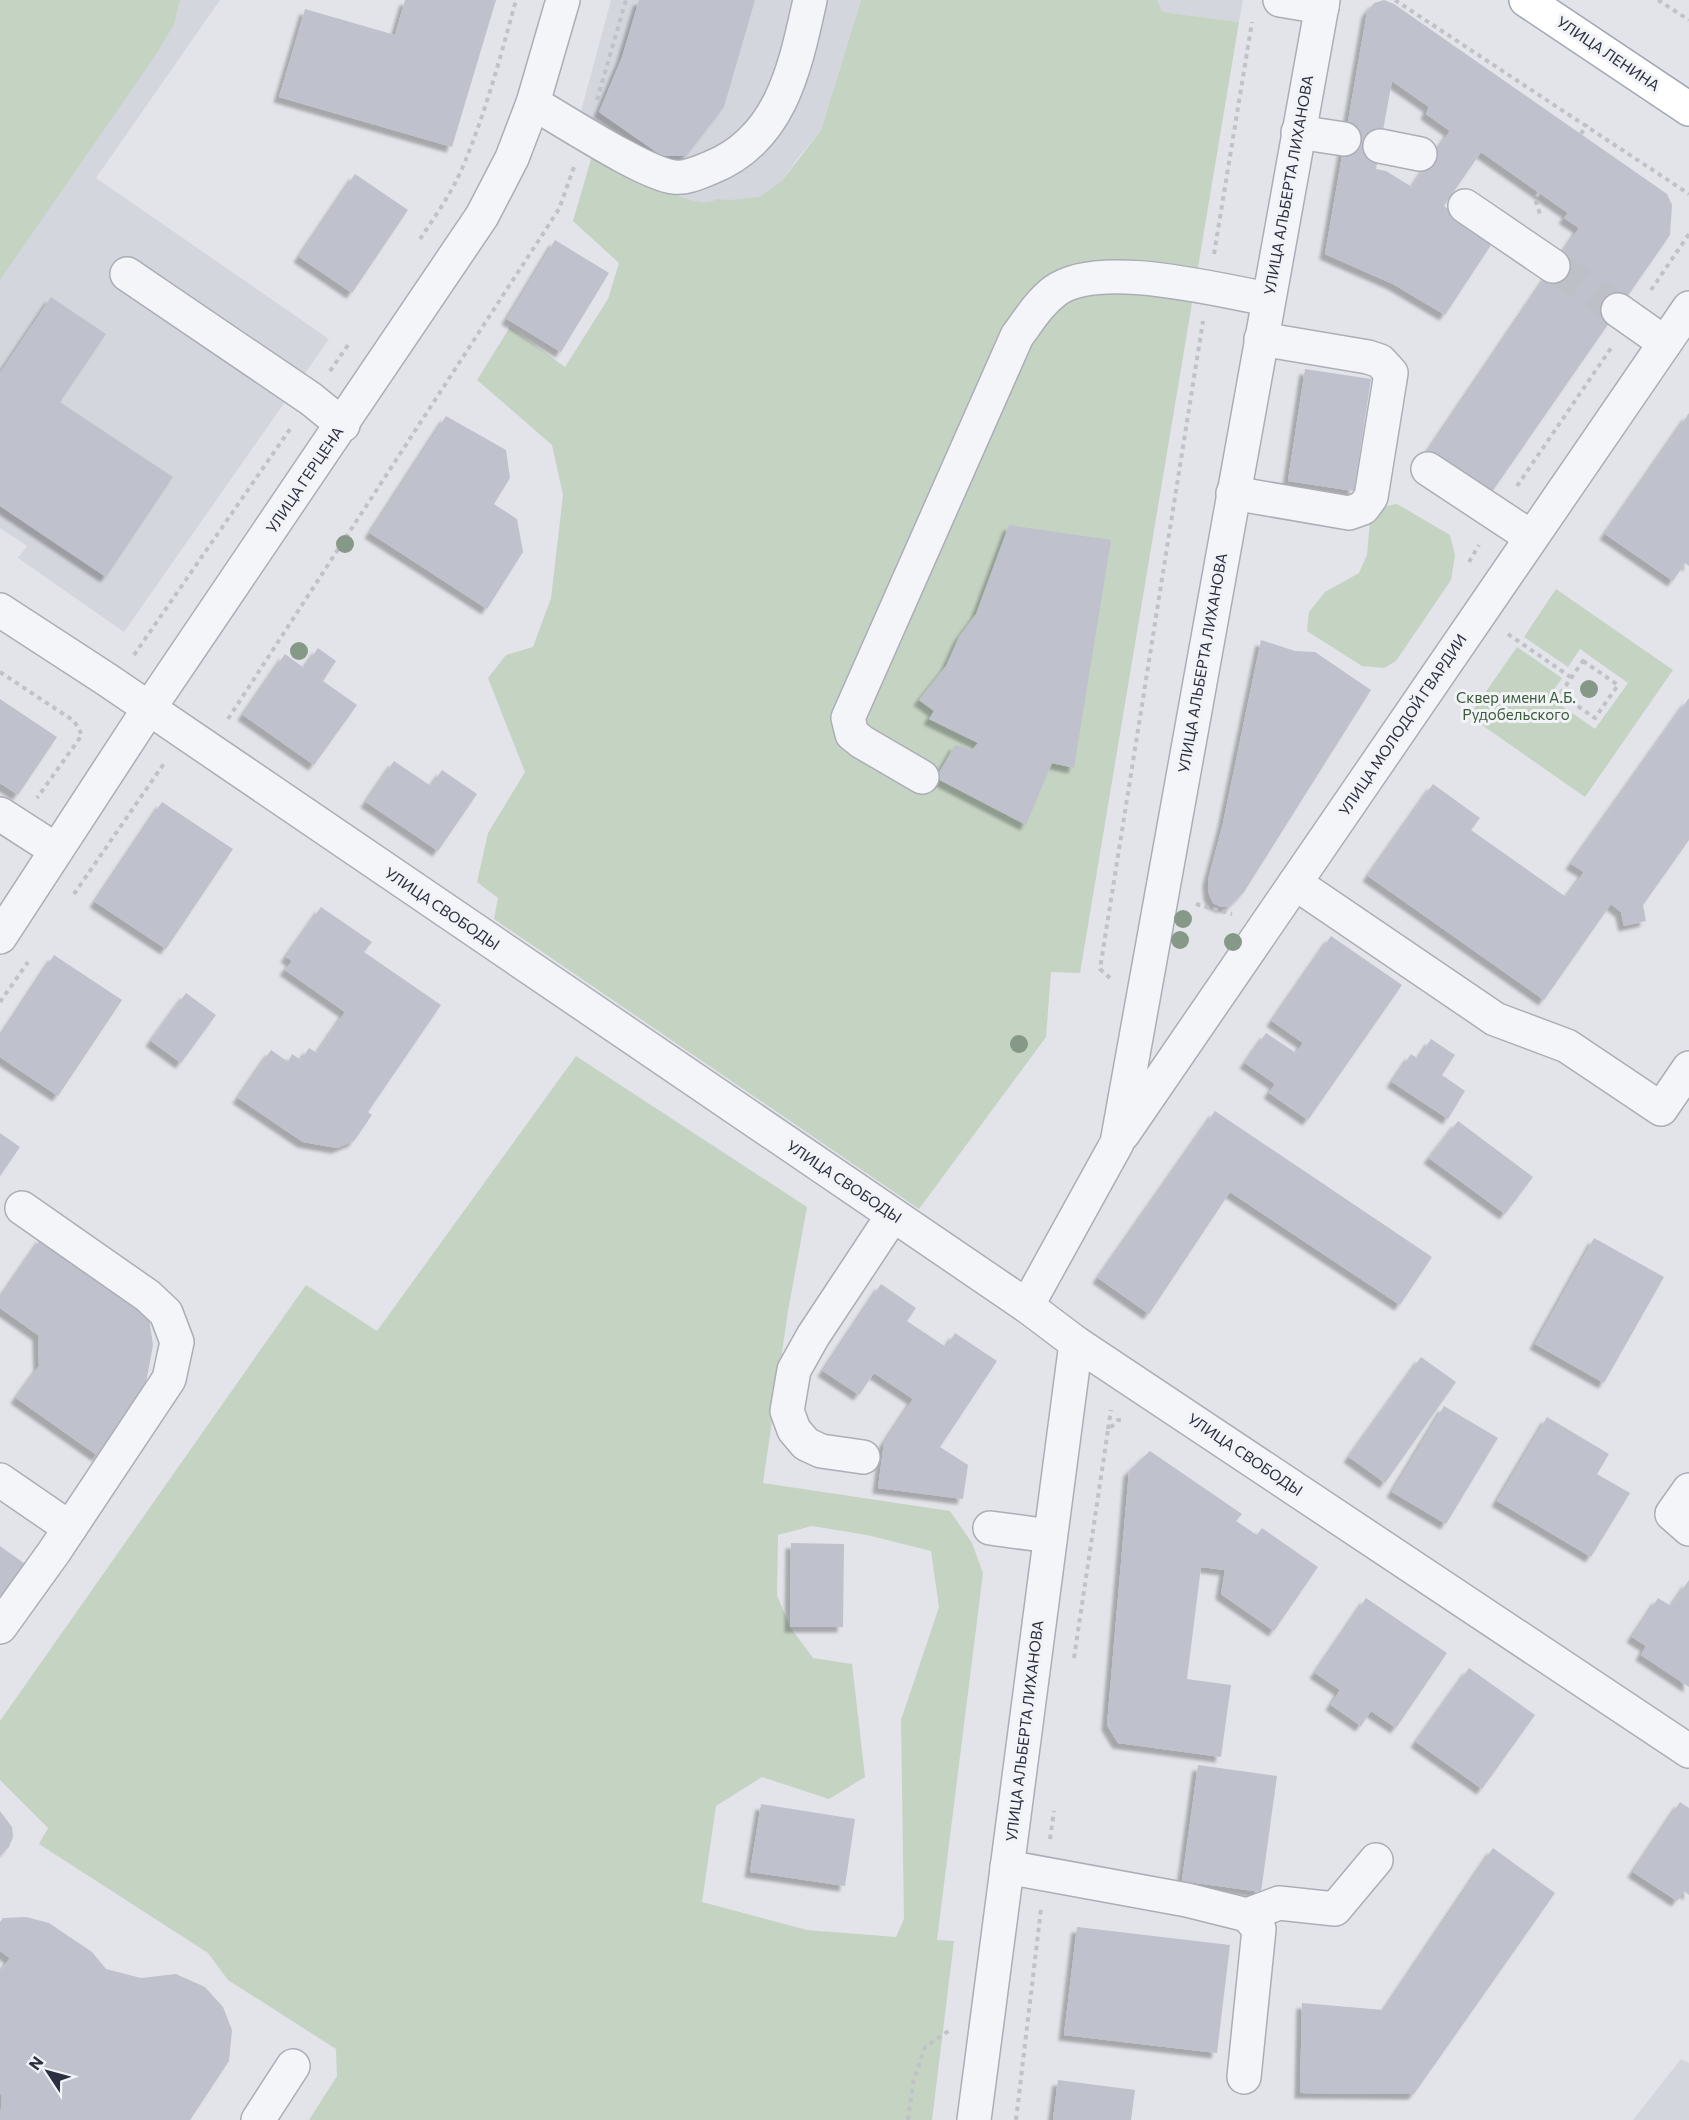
<svg xmlns="http://www.w3.org/2000/svg" width="1689" height="2120" font-family="Commissioner,sans-serif">
  <defs>
    <filter id="shadow"><feDropShadow dx="-5.5" dy="5.5" stdDeviation="1.5" flood-color="#0004"/></filter>
  </defs>
  <rect width="100%" height="100%" fill="#e2e4e9"/>
  <g fill="#d4d6de">
    <polygon points="0,0 220,0 96,178 329,339 124,632 18,558 27,546 0,528"/>
    <polygon points="611,0 861,0 821,130 795,162 766,205 699,216 573,141"/>
    <polygon points="1157,0 1243,0 1239,22 1161,12"/>
    <polygon points="1681,2059 1689,2063 1689,2120 1633,2120"/>
  </g>
  <g fill="#c5d3c3" fill-rule="evenodd">
    <polygon points="0,0 180,0 174,24 157,53 0,280"/>
    <path d="M861,0h296l5,12 77,10 -159,951 -29,-1 -5,65 -127,172 -425,-290 4,-21 -21,-16 11,-49 37,-61 -37,-94 18,-23 27,-8 18,-49 12,-103 -11,-50 -75,-65 33,-53 55,40 43,-68 11,-36 -46,-42 21,-72c20,12 104,68 122,50l14,1 29,-3 23,-16 39,-51z"/>
    <polygon points="1397,504 1450,535 1455,555 1451,580 1396,661 1384,668 1362,666 1307,631 1309,612 1325,592 1359,573 1367,555 1370,521 1380,507"/>
    <polygon points="1556,589 1673,670 1585,797 1469,716 1517,647 1562,678 1549,697 1595,729 1628,683 1580,649 1568,667 1524,637"/>
    <path d="M576,1056l231,151 -19,104 -25,172 187,28 22,32 11,30 -46,367 17,1 -22,179h-623l28,-44 -1,-27 -108,-69 -20,-27 -169,-109 9,-16 -48,-48v-59l306,-436 71,46zM812,1526l55,9 64,16 8,56 -38,113 3,199 -8,18 -89,-7 -105,-28 14,-96 46,-29 67,22 36,-22 -13,-113 -39,-6 -23,-31 -13,-32 1,-60z"/>
  </g>
  <g fill="#bfc2cc" fill-rule="evenodd" filter="url(#shadow)">
    <polygon points="405,0 496,0 452,147 279,97 305,9 395,35"/>
    <polygon points="639,0 755,0 724,107 686,156 662,156 599,112 622,57"/>
    <path d="M1384,0l10,4 273,190 5,11 -2,30 -183,264 -63,-42 155,-229 -15,-10 4,-5 -87,-61 -37,54 49,36 -48,73 -52,-31 -68,-30 42,-242 7,-9zM1392,81l37,26 -3,7 24,17 -38,56 -26,-16 -10,-2z"/>
    <polygon points="355,174 408,210 352,293 299,257"/>
    <polygon points="555,240 609,273 561,352 507,319"/>
    <polygon points="51,297 106,334 60,402 173,477 106,577 0,506 0,373"/>
    <polygon points="1305,369 1371,379 1354,491 1288,481"/>
    <polygon points="1689,413 1689,566 1685,563 1673,581 1605,534"/>
    <polygon points="446,416 506,450 510,478 494,504 517,519 523,552 487,609 370,533"/>
    <polygon points="1009,525 1111,540 1074,768 1052,763 1026,825 936,778 955,745 973,749 978,743 929,719 934,711 919,700 946,666 959,637 976,614"/>
    <polygon points="1261,640 1295,651 1315,652 1371,690 1244,892 1229,907 1221,907 1213,903 1209,894 1208,880 1223,823"/>
    <polygon points="318,648 336,661 323,681 357,705 314,765 243,715 285,654 304,668"/>
    <polygon points="1689,698 1689,840 1643,905 1646,921 1624,926 1621,912 1611,904 1544,1000 1368,876 1433,784 1480,818 1471,830 1566,897 1584,872 1571,864"/>
    <polygon points="0,699 57,737 18,795 0,783"/>
    <polygon points="394,761 431,786 442,770 477,794 438,851 366,802"/>
    <polygon points="162,802 233,849 166,949 95,902"/>
    <polygon points="321,907 372,942 364,952 441,1005 368,1112 372,1115 354,1141 337,1148 303,1142 238,1098 271,1050 288,1062 292,1054 301,1060 309,1048 317,1053 345,1012 285,970 292,961 286,957"/>
    <polygon points="1331,936 1402,985 1308,1120 1269,1093 1275,1084 1245,1063 1266,1033 1296,1053 1303,1043 1272,1021"/>
    <polygon points="54,955 122,1000 58,1096 0,1057 0,1037"/>
    <polygon points="186,993 216,1015 181,1063 151,1041"/>
    <polygon points="1431,1039 1455,1055 1442,1075 1465,1091 1448,1119 1392,1082 1411,1054 1418,1059"/>
    <polygon points="1215,1111 1432,1257 1400,1305 1230,1192 1149,1314 1098,1278"/>
    <polygon points="1458,1121 1533,1177 1505,1214 1429,1158"/>
    <polygon points="0,1133 20,1147 0,1176"/>
    <polygon points="42,1237 140,1303 149,1318 153,1345 145,1388 98,1456 16,1398 39,1366 38,1335 0,1308 0,1298"/>
    <polygon points="1594,1238 1664,1277 1604,1383 1535,1344"/>
    <polygon points="881,1284 916,1308 907,1321 946,1347 955,1333 997,1361 940,1447 968,1465 963,1499 878,1488 884,1443 913,1399 874,1373 859,1395 823,1371"/>
    <polygon points="1421,1357 1456,1382 1385,1483 1349,1457"/>
    <polygon points="1444,1406 1498,1438 1446,1524 1392,1492"/>
    <polygon points="1547,1417 1609,1454 1597,1474 1630,1493 1591,1557 1497,1501"/>
    <polygon points="1150,1451 1242,1514 1236,1521 1257,1535 1262,1528 1318,1567 1274,1631 1221,1594 1225,1570 1201,1567 1187,1679 1231,1685 1221,1757 1118,1743 1107,1725 1129,1471"/>
    <polygon points="791,1543 844,1544 843,1627 790,1627"/>
    <polygon points="0,1546 28,1566 0,1605"/>
    <polygon points="1689,1580 1689,1687 1641,1655 1646,1646 1632,1637 1658,1598 1671,1606"/>
    <polygon points="1366,1598 1447,1653 1396,1728 1371,1711 1361,1726 1331,1705 1340,1690 1315,1673"/>
    <polygon points="1469,1668 1535,1715 1482,1789 1416,1742"/>
    <polygon points="1198,1765 1277,1776 1261,1892 1182,1881"/>
    <polygon points="1680,1802 1689,1808 1689,1895 1684,1891 1677,1901 1633,1872"/>
    <polygon points="761,1804 855,1819 845,1886 750,1872"/>
    <polygon points="0,1811 12,1827 13,1837 9,1847 0,1856"/>
    <polygon points="1493,1848 1555,1893 1414,2094 1300,2093 1302,2003 1384,2010"/>
    <polygon points="26,1917 49,1923 92,1952 106,1969 141,1978 176,1974 205,1987 223,2007 232,2030 229,2061 190,2120 0,2120 2,2096 0,2094 0,1972 10,1958 0,1951 0,1922 3,1918"/>
    <polygon points="1077,1927 1230,1945 1217,2053 1064,2035"/>
    <polygon points="1058,2080 1135,2090 1131,2120 1053,2120"/>
  </g>
  <g fill="none" stroke-linecap="round" stroke-linejoin="round">
    <polyline stroke="#bdc0c7" stroke-width="33" stroke-dasharray="33 16" stroke-linecap="butt" points="1553,266 1618,310"/>
    <g stroke="#abaeb6" stroke-width="36">
      <g id="minor">
        <polyline points="1280,0 1322,7"/>
        <path d="M533,103c30,17 112,71 141,74 11,2 26,-5 36,-9 71,-28 85,-100 100,-168"/>
        <polyline points="1298,132 1344,139"/>
        <polyline points="1380,146 1420,154"/>
        <polyline points="1465,206 1553,266"/>
        <polyline points="127,274 311,399 343,425"/>
        <polyline points="1618,310 1665,343"/>
        <polyline points="1428,469 1531,537"/>
        <polyline points="1233,493 1349,513 1363,508 1371,497 1391,373 1380,361 1368,357 1261,339"/>
        <polyline points="0,610 106,679 1027,1306 1076,1343 1689,1751"/>
        <path d="M922,777l-60,-35 -10,-8 -4,-16 169,-382c12,-16 22,-33 38,-45 43,-32 162,-1 213,8"/>
        <polyline points="0,814 56,850"/>
        <polyline points="1295,883 1495,1019 1567,1046 1661,1109 1689,1068"/>
        <polyline points="0,937 148,710 482,216 512,158 533,103 563,0"/>
        <polyline points="1123,1134 1689,308"/>
        <polyline points="1027,1306 1117,1143 1323,0"/>
        <polyline points="863,1457 821,1451 806,1444 794,1430 787,1411 794,1370 813,1336 893,1215"/>
        <polyline points="0,1480 70,1528"/>
        <polyline points="1689,1490 1672,1514 1689,1529"/>
        <polyline points="990,1528 1050,1536"/>
        <polyline points="0,1627 54,1552 169,1379 177,1342 166,1313 148,1296 22,1208"/>
        <polyline points="1007,1867 1187,1900 1247,1915 1259,1929 1244,2077"/>
        <polyline points="1247,1915 1279,1903 1335,1909 1376,1860"/>
        <polyline points="258,2120 293,2066"/>
        <polyline points="974,2120 1076,1343"/>
      </g>
    </g>
    <g stroke="#a1a7b5" stroke-width="36">
      <polyline id="major" points="1526,0 1689,109"/>
    </g>
    <g stroke="#c0c2c8" stroke-width="4" stroke-dasharray="4.5 4.5" stroke-linecap="butt">
      <polyline points="1395,0 1689,194"/>
      <polyline points="1658,0 1689,20"/>
      <polyline points="597,100 626,0"/>
      <polyline points="1581,134 1587,124"/>
      <polyline points="1539,193 1535,199 1540,214"/>
      <path d="M420,239c16,-24 33,-48 44,-75 22,-53 37,-109 52,-164"/>
      <polyline points="1214,254 1252,22"/>
      <polyline points="1651,290 1689,234"/>
      <polyline points="330,371 348,345"/>
      <polyline points="1517,486 1611,348"/>
      <polyline points="1469,562 1479,545"/>
      <polyline points="1508,634 1572,678"/>
      <polyline points="134,655 290,429"/>
      <polygon points="1583,661 1618,685 1595,718 1560,694"/>
      <polyline points="0,672 74,721 82,735 37,798"/>
      <polyline points="228,719 559,209 574,167"/>
      <polyline points="74,894 165,762"/>
      <polyline points="1196,904 1232,914"/>
      <polyline points="1110,978 1100,969 1203,321"/>
      <polyline points="0,1002 28,962"/>
      <polyline points="1108,1429 1111,1410"/>
      <polyline points="1074,1658 1108,1430 1118,1420 1124,1420"/>
      <polyline points="1050,1839 1054,1811"/>
      <polyline points="908,2120 913,2083 925,2047 950,2030"/>
      <polyline points="1016,2120 1041,1909"/>
    </g>
    <use href="#minor" stroke="#f4f5f8" stroke-width="33"/>
    <use href="#major" stroke="#fff" stroke-width="33"/>
  </g>
  <g fill="#869988">
    <circle cx="345" cy="544" r="9"/>
    <circle cx="299" cy="651" r="9"/>
    <circle cx="1589" cy="689" r="9"/>
    <circle cx="1183" cy="919" r="9"/>
    <circle cx="1180" cy="940" r="9"/>
    <circle cx="1233" cy="942" r="9"/>
    <circle cx="1019" cy="1044" r="9"/>
  </g>
  <g text-anchor="middle" stroke-width="6" stroke-linejoin="round" paint-order="stroke">
    <g font-size="15" fill="#2b3040" stroke="#f1f3f7">
      <text transform="translate(1608 54) rotate(34)" y="5">УЛИЦА ЛЕНИНА</text>
      <text transform="translate(1289 185) rotate(-80)" y="5">УЛИЦА АЛЬБЕРТА ЛИХАНОВА</text>
      <text transform="translate(305 480) rotate(-56)" y="5">УЛИЦА ГЕРЦЕНА</text>
      <text transform="translate(1203 663) rotate(-80)" y="5">УЛИЦА АЛЬБЕРТА ЛИХАНОВА</text>
      <text transform="translate(1403 725) rotate(-56)" y="5">УЛИЦА МОЛОДОЙ ГВАРДИИ</text>
      <text transform="translate(442 909) rotate(34)" y="5">УЛИЦА СВОБОДЫ</text>
      <text transform="translate(844 1182) rotate(34)" y="5">УЛИЦА СВОБОДЫ</text>
      <text transform="translate(1245 1455) rotate(34)" y="5">УЛИЦА СВОБОДЫ</text>
      <text transform="translate(1025 1731) rotate(-83)" y="5">УЛИЦА АЛЬБЕРТА ЛИХАНОВА</text>
    </g>
    <g font-size="15" fill="#3b5b39" stroke="#f1f3f7">
      <text x="1516" y="703">Сквер имени А.Б.<tspan x="1516" dy="17">Рудобельского</tspan></text>
    </g>
  </g>
  <g transform="translate(48 2072) rotate(306)" stroke="#f1f3f7" stroke-width="4.5" paint-order="stroke">
  <path d="M0-4.5L10 22L0 15L-10 22Z" fill="#2b3040"/>
  <text y="-9" font-size="16" font-weight="bold" text-anchor="middle" fill="#2b3040">N</text>
  </g>
</svg>
